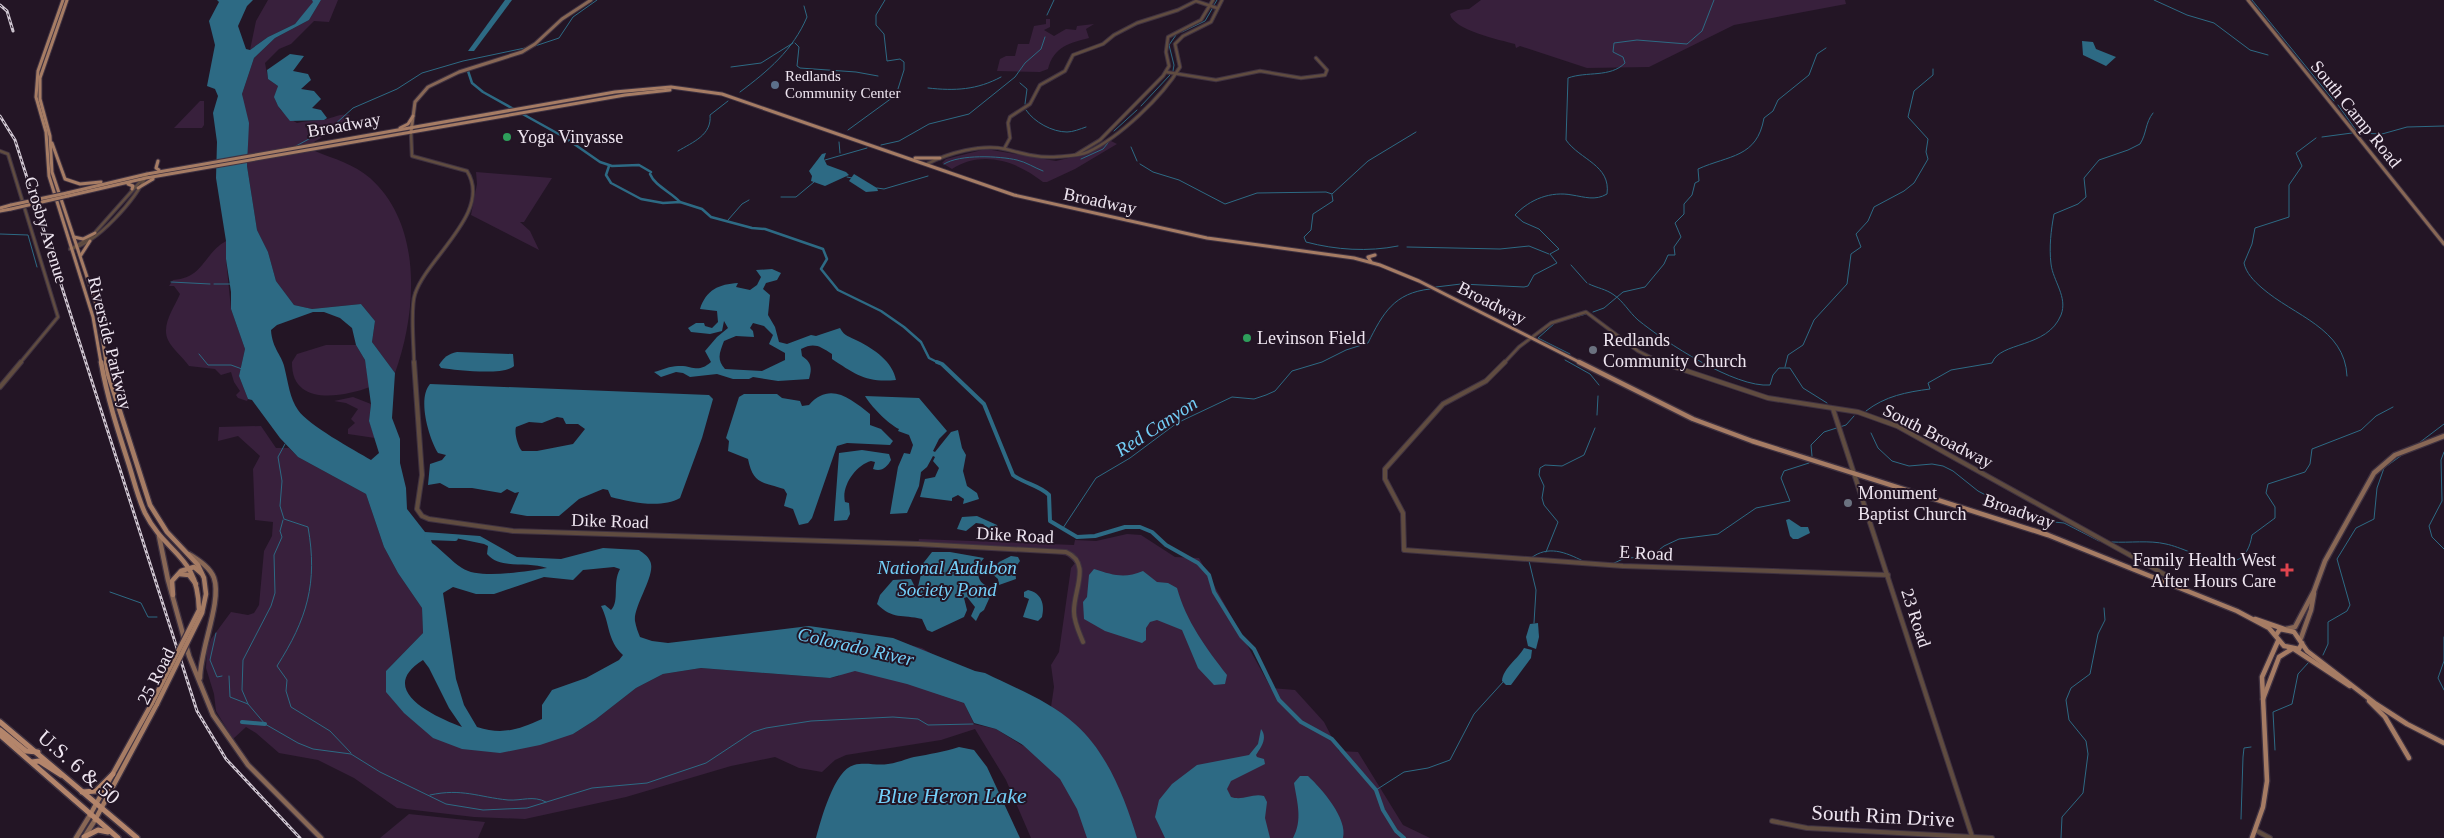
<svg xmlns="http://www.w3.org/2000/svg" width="2444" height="838" font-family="Georgia,serif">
  <rect width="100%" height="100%" fill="#231525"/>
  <g fill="#38203c" fill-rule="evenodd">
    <polygon points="268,0 312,0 314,2 295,24 268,37 250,50 256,21"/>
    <path d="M321,0h17l-9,22 -15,-1 -23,23 -12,5 -14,14 3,16 10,7c-1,4 -3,9 -3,12 2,11 13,20 22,25 8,-2 16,-2 25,-3 10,-1 17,-7 28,-5l-5,9 -31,18 1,9c19,8 39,13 55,27 53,47 47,134 25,195l-23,-31 3,-21 -14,-17 -49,5 -18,-4 -18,-24 -8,-29 -11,-22 -10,-64 1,-28 -6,-44 12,-36 21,-20 34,-18z"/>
    <path d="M1481,0h364l1,4 -112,21 -85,42 -62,1 -67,-22 -4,2 -1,-4c-15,-4 -62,-14 -65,-30l8,-4 11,-1z"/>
    <path d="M1046,19h4v8l-6,3 10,6 12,-7 10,1 1,-4 17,-2 -8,5 3,9c-19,5 -35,8 -41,31l-8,3 -43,-1 3,-12 6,-3h9l3,-12h11l5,-18 12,-2z"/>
    <polygon points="200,101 204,101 204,125 202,128 174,128"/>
    <path d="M1109,140l8,4 -42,25 -28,13h-4c-25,-20 -60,-33 -91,-13l-10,-6 4,-4 40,-10 70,12 33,-8z"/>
    <polygon points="476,172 552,178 524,222 520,222 530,231 539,250 471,215 477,184"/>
    <path d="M226,241v18l5,50 14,40 -6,27 9,23 -1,2 -9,-3 -2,-3 4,-4 -6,-9 -3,-10 -10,3 -6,-6 -26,-3c-6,-9 -17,-17 -21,-26 -7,-15 6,-32 12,-46l-6,-8h-5l4,-6c31,-2 30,-26 53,-39z"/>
    <path d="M326,345h30l9,15 5,27c-27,10 -79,20 -78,-25l5,-8z"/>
    <polygon points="353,397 371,404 369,421 375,438 348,434 348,429 355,423 351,419 358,409 346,403 334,401"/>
    <path d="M261,426l15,22h13l9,9 68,37 18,53 14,26 24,35 1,25 -37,38 47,67 140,-4 22,-14 41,-32 27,-14 38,-6 129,10 9,-2 12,-45 71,17 99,59 24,40 9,-60 -3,-22 8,-13 12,-84 4,-5 -8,-7 -14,-3 -136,-6 2,-8 155,6 1,-5 21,1 31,-7 14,1 34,22 24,1 72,130 24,2 29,32 15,29 19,1 45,73 27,13h-399l-25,-58 -31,-51 -34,11 -95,15 -11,5 -13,12 -23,-4 -24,-11 -44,9 -105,31 -101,22 -51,-2 -77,-9 -43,-30 -36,-18 -39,-7 -23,-20 -10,-6 -13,12 -17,-28 -2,-17 -8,-26 1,-17 4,-12 20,-27 17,3 6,-2 5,-8 5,-54 8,-15 1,-14 -18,-2 -2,-51 7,-13 -22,-20 -20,5 1,-14zM928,691l71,24 24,31 -27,-17 -22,-5 -10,-21z"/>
    <polygon points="409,814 485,822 478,838 380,838"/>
  </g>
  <g fill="#2d6a84" fill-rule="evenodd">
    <path d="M217,0h36l-6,6 -9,20 8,23 4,1 18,-13 27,-13 18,-22 -1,-2h9l-12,20 -34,18 -21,20 -12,36 7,29 -2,43 10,64 11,22 8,29 18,24 18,4 49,-5 14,17 -3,21 23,31 -3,45 8,21v24l6,25 1,21 18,23 55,4 37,21 44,2 42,-11 36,2c4,3 9,6 11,11 7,13 -17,45 -15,60 1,6 3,11 5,16l12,4 16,2 141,-17 84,12 82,33 10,2c30,15 65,28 90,51 32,28 50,74 62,114h-50l-10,-29 -17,-30 -37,-34 -27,-16 -22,-6 -10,-20 -57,-19 -52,-13 -25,7 -129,-10 -38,6 -27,14 -41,32 -22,14 -33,11 -40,8 -38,-4 -29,-11 -29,-25 -18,-21v-21l37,-38 -1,-25 -24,-35 -14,-26 -18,-53 -68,-37 -18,-19 -28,-38 -4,-1 -9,-23 6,-27 -14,-40v-17l-5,-33v-18l-10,-63 1,-36 -4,-29 5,-17 -3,-7 -8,-3 8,-41 -6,-24 10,-19zM313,312h11l16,6 12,10 4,17 9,15 6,44 -2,17 10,32 -8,7c-17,-10 -63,-35 -73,-50 -8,-11 -10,-28 -13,-40 -2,-14 -13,-21 -14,-40l6,-5zM441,535l43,9 4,2 -1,8c13,16 41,7 60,14 -20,3 -68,12 -85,0 -11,-7 -20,-18 -30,-25l-2,-6zM614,567l6,2c-8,14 0,32 -9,41l-6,-5 -4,1c9,17 6,35 22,49l-4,5 -33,18 -34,12 -10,15v14c-24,11 -40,16 -65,8l-13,-22 -8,-26 -13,-86 10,-6 23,7h18l50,-17 29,3 10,-10zM423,660l6,8 20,40 13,19c-27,-10 -87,-37 -39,-67z"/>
    <polygon points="505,0 512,0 474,51 468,51"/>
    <polygon points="2082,41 2093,42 2096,49 2116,57 2106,66 2083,55"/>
    <polygon points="290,54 304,56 293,71 308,74 311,80 301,89 314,91 321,99 312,108 321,110 327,118 324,120 290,121 278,106 274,97 278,86 268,79 267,70"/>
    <polygon points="826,153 824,159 827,165 846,172 849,175 825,186 811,181 812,176 809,171 822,154"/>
    <polygon points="854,174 877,188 878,191 866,192 849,181"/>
    <path d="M772,269l9,4 -4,7 -11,3 -3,6 7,6 -2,20 7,12 4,15 8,2 24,-9 5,1 24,-8c5,9 9,8 18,13 16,8 35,21 38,39 -30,3 -41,-6 -64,-21v-5c-12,-8 -18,-12 -31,-5l1,7c10,7 10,12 7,23l-31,2 -25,-4 -4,2h-16l-16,-5 -27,3 -7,-4 -7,-1 -15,5 -7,-5c8,-2 16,-6 24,-6 15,-1 19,8 33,-4l-6,-11 12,-14 11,-9 -4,-7 -2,10 -12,3 -19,-2 -3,-4 8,-5h8l1,3 7,2 6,-6 -1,-11 -17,-2c6,-19 19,-25 38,-26l-2,4 14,3 7,-5 4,-8 -5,-7zM753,323l11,3 9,9 -4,9 16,9v7l-23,11 -37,-2c-9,-10 -5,-17 -1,-28l12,-5 18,1 -1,-6 -3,-3z"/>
    <path d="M457,352l56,2 1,12c-10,10 -58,4 -73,2l-2,-3c5,-8 9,-11 18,-13z"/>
    <path d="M430,384l279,11 4,4 -11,39 -22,60c-19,11 -50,4 -69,-1l-3,-7 -5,-1 -24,10 -20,17h-32l-17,-3 9,-21 -4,1 -8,-4 -6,4 -29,-5h-23l-9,-5 -12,2 2,-21 12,-4 4,-5 -8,-2c-9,-15 -21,-54 -8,-69zM557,417l6,1 3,6h12l7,5 -12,15 -36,7h-15c-4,-4 -8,-18 -6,-24l13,-5 13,1z"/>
    <path d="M744,394h33l5,4 18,3 2,5 7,-1c21,-24 42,-6 61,9v11l11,4 12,12 -3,4 -43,-2 -10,3 -25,72 -4,5 -9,2 -6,-16 -9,-3 3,-12 -3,-5c-22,-7 -31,-5 -36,-30l-20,-8 1,-10 -3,-3 13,-41z"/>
    <path d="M865,396l54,2 28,33 -8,8 -6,12 2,1 16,-20 7,-2 4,18 4,7 -3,16 4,15 10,7 2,6 -16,5 1,-5 -6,-4 -6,3v3l-32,-4 5,-18 10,-2 4,-9 -6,-7 2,-4 -2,-1 -6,11 -6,5 -2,14 -12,27 -17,1 8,-47 6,-14 6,1 3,-9 -4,-10 -11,-4 1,-2c-11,-5 -29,-24 -34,-33z"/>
    <path d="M862,450l27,4 2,6c-4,7 -9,12 -18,9l2,-7 -4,-1c-15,4 -30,25 -26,41l4,1 1,11 -3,6 -13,1 5,-68z"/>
    <polygon points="977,516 997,525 998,528 991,531 983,524 976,523 966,531 957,529 962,517"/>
    <polygon points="1789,519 1801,527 1808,527 1810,533 1798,539 1793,539 1790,536 1786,520"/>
    <path d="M932,552h18l34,6 -7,9c2,17 4,15 16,23l-9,20 -4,3 -4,8 -5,-5 4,-9 -8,-10 -3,1 3,12 -3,7 -32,15 -5,-2 -5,-11c-20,-5 -29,1 -45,-15l3,-9 13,-15 18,-1 4,8 -3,4h5l5,-21 -1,-4z"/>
    <polygon points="1011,556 1018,557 1020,561 1015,568 1016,579 999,585 998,579 990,572 999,562"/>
    <path d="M1094,569c19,6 30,10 49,2l14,11 11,1 9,5c9,33 29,60 50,87l-2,9 -11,1 -16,-17 -16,-38 -25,-10 -7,2 -4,6v12l-4,3 -37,-12 -21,-12 -1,-17 4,-5 2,-22z"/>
    <path d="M1028,590c14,3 17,15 14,27l-4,4 -15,-4 6,-18 -5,-2v-5z"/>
    <polygon points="1538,623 1539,637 1536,649 1528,646 1526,637 1530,624"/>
    <path d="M1524,648l8,2 -1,8 -20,27h-5l-4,-4c1,-13 16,-22 22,-33z"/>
    <path d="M1261,729c7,9 0,18 -5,26l1,2 7,2 1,5 -34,17 -4,8 4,8c12,4 21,-4 33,-1l3,6 -2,16 5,20h-105l-10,-21 4,-17 13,-16 25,-19 52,-10 9,-11z"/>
    <path d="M959,747l15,3 13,17 33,71h-204c5,-18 18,-68 38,-73 12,-3 23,1 34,-1 9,-1 18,-5 26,-7 16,-3 30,-5 45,-10z"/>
    <path d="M1300,776h8c14,13 40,43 35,62h-50c10,-18 4,-36 1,-55z"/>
  </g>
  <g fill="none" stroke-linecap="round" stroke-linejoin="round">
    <g stroke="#2d6a84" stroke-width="1">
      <polyline points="2154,0 2187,15 2214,23 2250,50 2268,55"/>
      <polyline points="2252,0 2334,101"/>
      <polyline points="1214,5 1217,0"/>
      <polyline points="1047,15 1054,0"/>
      <polyline points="1182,32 1205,21 1212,9"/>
      <polyline points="795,43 799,47 797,66 800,68 856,72 878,76"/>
      <polyline points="532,47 559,38 573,17 597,0"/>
      <polyline points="731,67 761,63 793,43"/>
      <polyline points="1173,71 1174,65 1169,45 1176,35"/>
      <polyline points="1020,83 1027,89 1025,104"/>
      <path d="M928,88c27,3 49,2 73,-11"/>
      <path d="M740,92c28,-21 53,-42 67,-75l-3,-11"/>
      <polyline points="2338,105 2358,133 2382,134 2407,127 2444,126"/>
      <polyline points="1141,106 1170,75"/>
      <path d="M1026,110c8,12 26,22 41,22 6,0 13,-3 19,-5"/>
      <polyline points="848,130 896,95 904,70 904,62 900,59 887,61 884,34 876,25 876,15 885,0"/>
      <polyline points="1114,131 1137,110"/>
      <polyline points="2322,137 2352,133"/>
      <path d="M2316,138l-20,15 6,13 -13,19v32l-34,11 -3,16 -8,19c2,10 10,18 18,25 32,28 83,40 85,88"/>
      <polyline points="839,142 840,153"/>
      <polyline points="881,145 899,141 929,124 969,114 1015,77 1025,63 1041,49 1045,37"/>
      <polyline points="296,146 333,126 353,108 397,89 422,73 463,61 525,48"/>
      <polyline points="1131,147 1137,161"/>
      <path d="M678,151c15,-9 34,-16 32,-36l18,-14"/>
      <polyline points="262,155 271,154"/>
      <polyline points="1081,159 1103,149 1112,138"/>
      <polyline points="825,160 867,148"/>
      <path d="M944,164c16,-10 55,-8 73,-4 9,2 18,8 26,11"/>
      <polyline points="1140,164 1153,172 1179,180 1225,204 1257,193 1326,192 1332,194"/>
      <polyline points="847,177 852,178"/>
      <polyline points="877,188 884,189 928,176"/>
      <polyline points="1332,194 1368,161 1416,132"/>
      <path d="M1332,195l1,6 -20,13 -2,16 -7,7 2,5c30,8 62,10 92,4"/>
      <polyline points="781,197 796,197 814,182"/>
      <polyline points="728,220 742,204 749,200"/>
      <polyline points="0,234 28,235 37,267"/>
      <polyline points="1407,247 1500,249 1529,246 1549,254"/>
      <polyline points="1571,265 1587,283"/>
      <polyline points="171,282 210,284"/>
      <polyline points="214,284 230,284"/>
      <path d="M1589,284c8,4 17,5 25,11 9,6 15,17 24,25 27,22 97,68 132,65l3,-10 6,-7h11l13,20 24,15"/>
      <path d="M1436,287l25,-3 63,3 4,-1 6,-11 23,-12 -7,-9 9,-5 -20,-20 -16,-7 -8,-7c15,-16 36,-24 57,-20 13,2 23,6 35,-1 4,-29 -27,-34 -41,-54l2,-62c19,-7 42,0 57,-15l-2,-6 -10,-5 1,-9 23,-3 50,4 15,-13 12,-31"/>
      <path d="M1593,312l11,-4 19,-16 22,-5 19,-23 4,-9h7l-1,-8 7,-10 -6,-14 9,-9v-10l8,-9 3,-12 4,-2 -1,-12c31,-14 59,-11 66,-51l9,-7 5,-11 31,-25 8,-21 9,-6"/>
      <polyline points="1568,319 1586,314"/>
      <polyline points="1555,323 1538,338 1570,354"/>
      <polyline points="199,354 208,365 231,365 242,369"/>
      <polyline points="1565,360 1590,374 1599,385"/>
      <polyline points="1785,367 1788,355 1803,345 1814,320 1847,284 1851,254 1861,247 1856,234 1868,221 1874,207 1904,191 1914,183 1928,159 1926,152 1928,139 1908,117 1914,91 1933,75 1933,69"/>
      <path d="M1866,411c19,-15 41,-19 64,-22l-2,-6 23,-13 41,-7c8,-22 55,-14 69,-48 7,-18 -8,-34 -10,-51 -2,-17 0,-34 3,-50l24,-10 8,-7 -2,-19 15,-18 29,-10 12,-6c7,-11 5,-21 13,-31"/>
      <polyline points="1597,415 1598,396"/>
      <polyline points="1871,433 1878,448 1892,461 1909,466 1932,464 1943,466 1953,471 1978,491 2033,520 2064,523 2099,541"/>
      <polyline points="2419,443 2444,424"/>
      <path d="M285,444l-7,13 4,24 -2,25 4,13 24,8c10,56 -1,92 -31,139l10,14 -1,11 5,16 39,24 21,22"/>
      <polyline points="2444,452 2441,460 2442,501 2429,526 2432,537 2444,549"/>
      <polyline points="1812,456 1811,445 1824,432 1846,425 1854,416"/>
      <path d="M1063,528l33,-50 34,-20 47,-35 55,-26 22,2 12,-4 9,-4 17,-20 30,-9 24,-12 22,-7c15,-30 26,-50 62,-54"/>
      <path d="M2112,542c18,1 37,-2 54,2 29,6 78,42 86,-9l23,-17v-11l-9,-14 2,-9 37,-12 5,-8 2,-15 49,-19 15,-14 17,-9"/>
      <polyline points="1546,552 1558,522 1544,505 1542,498 1544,486 1539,475 1540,468 1545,465 1562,466 1584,455 1595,428"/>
      <path d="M1531,558c17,-13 34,-6 52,3"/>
      <polyline points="1529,561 1536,590 1534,623"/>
      <polyline points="1612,564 1625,558 1650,557 1664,546 1679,539 1718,534 1756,508 1790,501 1781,478 1784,471 1809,463"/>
      <polyline points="1591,565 1606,566"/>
      <polyline points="110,592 141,603 148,617 157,617"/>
      <polyline points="216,633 210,660 217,677 222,676"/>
      <polyline points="2444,637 2444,661 2438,678 2444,690"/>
      <polyline points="2323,655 2328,644 2328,622 2347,611 2350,605 2337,559 2356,528 2374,519 2377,488 2384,468 2402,455"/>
      <polyline points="229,676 230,697 248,704 265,724 298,743 313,749 351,754 380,772 446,804 483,810 527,808 592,788 647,783 706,763 753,732 766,728 811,721 893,717 918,719 928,725 973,724"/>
      <polyline points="248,704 242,690 243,660 271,606 275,593 274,555 282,537 280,531 283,520"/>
      <polyline points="2275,750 2273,712 2292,704 2298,674 2309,662"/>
      <polyline points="1376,790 1404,772 1428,768 1450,760 1474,714 1504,681"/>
      <path d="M430,795c32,-7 48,2 78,5 14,1 25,-5 38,2"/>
      <polyline points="2241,819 2243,757 2244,748 2251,747"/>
      <polyline points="2061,838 2062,817 2083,793 2088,754 2086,741 2069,720 2066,700 2071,688 2090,674 2098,634 2105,620 2104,608"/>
    </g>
    <g stroke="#2d6a84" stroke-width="2.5">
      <polyline points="468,71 472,83 483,92 564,137 600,162 612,166 639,165 651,172"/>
      <polyline points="609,166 606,175 611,183 641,199 663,203 680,202 702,209 711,217 752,228 765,229 823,249 827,259 821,269 838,290 881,311 904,327 921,342 929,358 939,363"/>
      <path d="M650,174c5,12 21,18 30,28"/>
    </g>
    <g stroke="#2d6a84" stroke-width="4">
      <path d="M937,362l5,2 42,40 29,71c12,9 26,10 36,20l1,26 27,16 18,-1 30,-9h15l12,5 14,13 32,18 11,12 5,17 27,44 13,13 25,51 22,22 31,17 44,51 7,20 13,21 8,7"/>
      <polyline points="242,722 265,724"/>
    </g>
    <polyline stroke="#2d6a84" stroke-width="6" points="427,537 455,538"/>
    <g stroke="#3f3241" stroke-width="4.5">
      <g id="tertiary-far1">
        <polyline points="1166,72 1216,80 1260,71 1301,78 1325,75 1327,70 1316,58"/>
        <path d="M411,132l1,24 55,15c26,41 -40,86 -52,123 -5,14 -1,52 -1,69"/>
        <polyline points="1004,149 1010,138 1008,123 1010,117 1030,104 1040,85 1065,71 1073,55 1103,44 1114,35 1137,23 1178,10 1196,1 1217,8"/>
        <polyline points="0,151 8,154 58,317 20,363"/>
        <polyline points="1077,154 1100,140 1163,76 1169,66 1166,52 1168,37 1201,20 1213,0"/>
        <path d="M927,164c21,-11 54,-20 78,-15 16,4 31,9 49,8 10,-1 25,-1 34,-5 32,-15 74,-55 92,-85l-5,-23 8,-8 28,-14 11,-22"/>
        <polyline points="74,247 91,237 147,174"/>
        <path d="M70,249c27,-5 66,-50 77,-75"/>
        <polyline points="1504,363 1519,347 1551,323 1586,312 1638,351 1662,363"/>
      </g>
    </g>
    <g stroke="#3f3241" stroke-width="6">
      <g id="tertiary">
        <path d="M414,362l8,113 -5,34 5,7 7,3 84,12 406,13 147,8c26,11 7,39 8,60 0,10 5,20 9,30"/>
        <polyline points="1505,362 1486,381 1443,404 1385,469 1385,479 1403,513 1404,550 1623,566 1888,575"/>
        <polyline points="1660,362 1768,398 1858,412 1897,426 2173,579 2184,589"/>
        <polyline points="0,387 21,362"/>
        <polyline points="1833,409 1972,836"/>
        <polyline points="1772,821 1807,828 1992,838"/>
        <polyline points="2255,830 2270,838"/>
      </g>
    </g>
    <g stroke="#3f3241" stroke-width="5">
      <g id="secondary-far1">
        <polyline points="2248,0 2444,244"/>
        <polyline points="411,132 415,102 428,87 459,72 522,52 535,44 562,19 591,0"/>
      </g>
    </g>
    <g stroke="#3f3241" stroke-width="7">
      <g id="secondary">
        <polyline points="159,536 168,580 189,656 213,715 248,765 321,838"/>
        <path d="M189,554c9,6 21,13 25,24 8,24 -14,71 -14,100"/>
        <polyline points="2286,629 2295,627 2314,591 2325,561 2374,473 2395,455 2444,436"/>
        <polyline points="2301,638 2311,610 2314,593"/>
        <polyline points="85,836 95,820"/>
        <polyline points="76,838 90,815"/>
      </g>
    </g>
    <g stroke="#3f3241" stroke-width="5">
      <g id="primary-far1">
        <polyline points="63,0 38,71 36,97 46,132 49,176 93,317 101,363"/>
        <polyline points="67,0 40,78 40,99 50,136 52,172 98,310 106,363"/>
        <polyline points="400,128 408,124 413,116"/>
        <polyline points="52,143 65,179 80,184 101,182"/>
        <polyline points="915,158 940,158"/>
        <polyline points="158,161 156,168 159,170"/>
        <polyline points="128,184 133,186 132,189"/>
        <polyline points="138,188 153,179"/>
        <polyline points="67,193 147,174 615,92 671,87 722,94 1014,195 1207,238 1354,258 1380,265 1419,281 1581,363"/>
        <polyline points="68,196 146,178 625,95 670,90"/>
        <polyline points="0,208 11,205"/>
        <polyline points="0,211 11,209"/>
        <polyline points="74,237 83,239 95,233"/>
        <polyline points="81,255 90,241"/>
        <polyline points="1371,262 1368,257 1375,255"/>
      </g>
    </g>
    <g stroke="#3f3241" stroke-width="7">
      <g id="primary">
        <path d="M101,362c6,35 17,69 28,103 5,16 9,33 16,48 21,42 53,41 54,97"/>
        <polyline points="106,362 108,374 150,505 167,532 198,565 204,578 206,594 202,613"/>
        <polyline points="1579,362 1693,419 1752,441 2048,535 2237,611 2269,628 2284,646 2299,649 2302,643"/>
        <polyline points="179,574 189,575 196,584"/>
        <polyline points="173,595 172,581 181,571 194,567 201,573"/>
        <polyline points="2255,619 2284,629"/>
        <polyline points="2276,635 2280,629 2294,632 2307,651 2376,704 2407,724 2444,743"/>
        <polyline points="2294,649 2350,686"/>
        <polyline points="2263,699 2279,657 2292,649"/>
        <polyline points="2369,701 2385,717 2409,758"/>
        <polyline points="90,815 152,703"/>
        <polyline points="95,820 157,704"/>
        <polyline points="2252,838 2263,807 2267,781 2262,677 2278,641"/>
      </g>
    </g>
    <g stroke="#3f3241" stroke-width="8">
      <g id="trunk">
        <polyline points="0,722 137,838"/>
        <polyline points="0,730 26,751 38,752"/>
        <polyline points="0,735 118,838"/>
        <polyline points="32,762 39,761 61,775"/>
        <polyline points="82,792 96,791 113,774"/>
        <polyline points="84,837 98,830 108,832"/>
      </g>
    </g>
    <use href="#tertiary-far1" stroke="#604c40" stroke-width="2.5"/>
    <use href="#tertiary" stroke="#604c40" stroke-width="4"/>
    <use href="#secondary-far1" stroke="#886755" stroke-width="3"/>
    <use href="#secondary" stroke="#886755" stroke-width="4.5"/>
    <use href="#primary-far1" stroke="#a67c64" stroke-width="3"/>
    <use href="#primary" stroke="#a67c64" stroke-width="4.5"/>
    <use href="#trunk" stroke="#b4856b" stroke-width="5"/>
    <g stroke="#cfc6d1" stroke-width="3">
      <g id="rail">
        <polyline points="0,5 7,11 13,31"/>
        <polyline points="0,116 15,140 197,711 226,759 300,838"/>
      </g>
    </g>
    <use href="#rail" stroke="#231525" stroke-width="1" stroke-dasharray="3" stroke-linecap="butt"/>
    <g stroke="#3f3241" stroke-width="5" stroke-linecap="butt">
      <g id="primary-bridge-far1">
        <polyline points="11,205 67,193"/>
        <polyline points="11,209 68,196"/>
      </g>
    </g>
    <g stroke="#3f3241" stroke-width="7" stroke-linecap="butt">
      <g id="primary-bridge">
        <polyline points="152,703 199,610"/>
        <polyline points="157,704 202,613"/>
      </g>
    </g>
    <use href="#primary-bridge-far1" stroke="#a67c64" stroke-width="3"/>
    <use href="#primary-bridge" stroke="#a67c64" stroke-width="4.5"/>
  </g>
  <circle fill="#5c6f8a" stroke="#231525" stroke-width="2" cx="775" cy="85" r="5"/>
  <g fill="#2e9e5b" stroke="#231525" stroke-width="2">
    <circle cx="507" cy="137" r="5"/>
    <circle cx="1247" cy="338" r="5"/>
  </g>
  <g fill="#6b7280" stroke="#231525" stroke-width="2">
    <circle cx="1593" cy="350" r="5"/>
    <circle cx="1848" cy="503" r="5"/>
  </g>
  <path fill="#e0444e" stroke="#231525" stroke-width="2" d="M2284.5 562.5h5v5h5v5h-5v5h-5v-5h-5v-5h5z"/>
  <g text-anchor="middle" stroke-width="4" stroke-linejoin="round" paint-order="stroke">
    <g font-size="15" fill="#eee5f0" stroke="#231525" text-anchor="start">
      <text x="785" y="81">Redlands<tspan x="785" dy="17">Community Center</tspan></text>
    </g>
    <g font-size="18" fill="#eee5f0" stroke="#231525">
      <text transform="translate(2356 114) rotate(51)" y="6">South Camp Road</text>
      <text transform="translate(344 125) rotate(-10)" y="6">Broadway</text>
      <text transform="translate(1100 201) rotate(12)" y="6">Broadway</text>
      <text transform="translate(46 230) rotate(73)" y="6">Crosby Avenue</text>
      <text transform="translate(1492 303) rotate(27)" y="6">Broadway</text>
      <text transform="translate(110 343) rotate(76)" y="6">Riverside Parkway</text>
      <text transform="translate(1938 436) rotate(27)" y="6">South Broadway</text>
      <text transform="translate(2019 511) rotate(19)" y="6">Broadway</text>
      <text transform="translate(610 521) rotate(2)" y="6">Dike Road</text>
      <text transform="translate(1015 535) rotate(3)" y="6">Dike Road</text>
      <text transform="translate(1646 553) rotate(3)" y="6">E Road</text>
      <text transform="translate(1916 618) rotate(72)" y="6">23 Road</text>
      <text transform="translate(156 676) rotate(-63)" y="6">25 Road</text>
    </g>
    <g font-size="18" fill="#eee5f0" stroke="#231525" text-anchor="start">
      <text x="517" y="143">Yoga Vinyasse</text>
      <text x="1257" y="344">Levinson Field</text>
      <text x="1603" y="346">Redlands<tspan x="1603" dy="21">Community Church</tspan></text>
      <text x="1858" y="499">Monument<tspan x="1858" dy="21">Baptist Church</tspan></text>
      <text x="2276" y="566" text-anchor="end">Family Health West<tspan x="2276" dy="21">After Hours Care</tspan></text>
    </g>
    <g font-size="19" font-style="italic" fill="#73cff8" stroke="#231525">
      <text transform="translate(1156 426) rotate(-33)" y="7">Red Canyon</text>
      <text x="947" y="574">National Audubon<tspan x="947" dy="22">Society Pond</tspan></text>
      <text transform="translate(856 646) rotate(13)" y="7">Colorado River</text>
    </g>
    <g font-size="21" fill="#eee5f0" stroke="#231525">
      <text transform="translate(79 767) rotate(41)" y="7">U.S. 6 &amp; 50</text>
      <text transform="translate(1883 816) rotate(3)" y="7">South Rim Drive</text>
    </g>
    <g font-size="22" font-style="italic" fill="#73cff8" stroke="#231525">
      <text x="952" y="803">Blue Heron Lake</text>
    </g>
  </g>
</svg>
